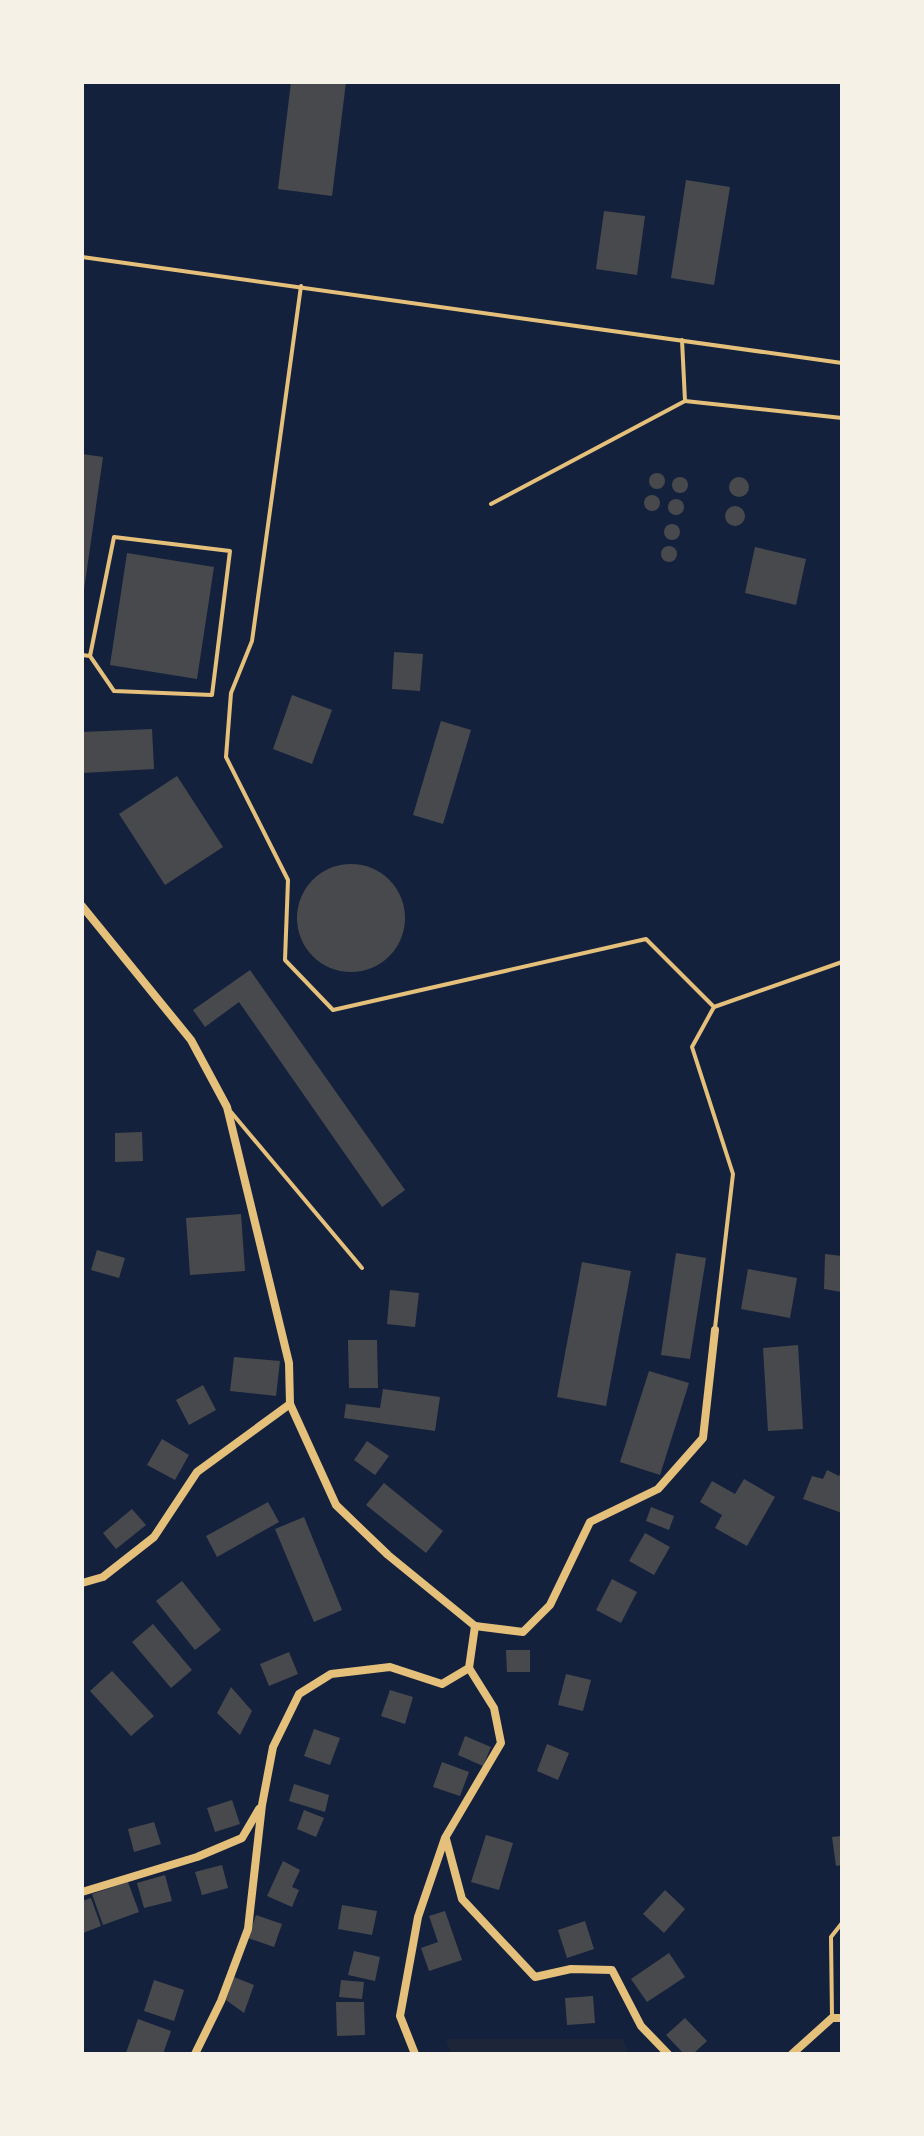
<svg xmlns="http://www.w3.org/2000/svg" width="924" height="2136" font-family="Commissioner,sans-serif">
  <rect width="100%" height="100%" fill="#14213d"/>
  <polygon fill="#1d2539" points="446,2039 623,2039 629,2054 451,2054"/>
  <g fill="#48494c">
    <polygon points="291,82 346,82 332,196 278,189"/>
    <polygon points="686,180 730,187 714,285 671,278"/>
    <polygon points="604,211 645,216 637,275 596,269"/>
    <polygon points="82,454 103,457 84,590 82,590"/>
    <circle cx="657" cy="481" r="8"/>
    <circle cx="739" cy="487" r="10"/>
    <circle cx="680" cy="485" r="8"/>
    <circle cx="652" cy="503" r="8"/>
    <circle cx="676" cy="507" r="8"/>
    <circle cx="735" cy="516" r="10"/>
    <circle cx="672" cy="532" r="8"/>
    <circle cx="669" cy="554" r="8"/>
    <polygon points="755,547 806,559 796,605 745,593"/>
    <polygon points="127,553 214,567 197,679 110,665"/>
    <polygon points="394,652 423,654 420,691 392,689"/>
    <polygon points="292,695 332,710 312,764 273,749"/>
    <polygon points="441,721 471,730 443,824 413,815"/>
    <polygon points="152,729 154,769 82,773 82,732"/>
    <polygon points="177,776 223,847 165,885 119,814"/>
    <circle cx="351" cy="918" r="54"/>
    <polygon points="250,970 405,1190 382,1207 239,1002 205,1027 193,1010"/>
    <polygon points="142,1132 143,1161 115,1162 115,1133"/>
    <polygon points="241,1214 245,1271 190,1275 186,1218"/>
    <polygon points="97,1250 125,1258 119,1278 91,1270"/>
    <polygon points="676,1253 706,1258 690,1359 661,1355"/>
    <polygon points="825,1254 842,1256 842,1292 824,1289"/>
    <polygon points="582,1262 631,1271 606,1406 557,1397"/>
    <polygon points="748,1269 797,1278 790,1318 741,1309"/>
    <polygon points="390,1290 419,1293 415,1327 387,1324"/>
    <polygon points="348,1340 377,1340 378,1388 349,1388"/>
    <polygon points="798,1345 803,1429 768,1431 763,1348"/>
    <polygon points="234,1357 280,1361 276,1396 230,1391"/>
    <polygon points="649,1371 689,1383 660,1475 620,1462"/>
    <polygon points="203,1385 216,1410 189,1425 176,1400"/>
    <polygon points="383,1389 440,1397 435,1431 344,1418 346,1404 380,1408"/>
    <polygon points="162,1439 189,1455 175,1480 147,1465"/>
    <polygon points="367,1441 389,1456 375,1475 354,1460"/>
    <polygon points="842,1469 842,1513 803,1499 812,1476 823,1479 827,1470 839,1476"/>
    <polygon points="744,1479 775,1497 747,1546 715,1528 722,1515 700,1502 712,1481 735,1494"/>
    <polygon points="384,1483 443,1531 426,1553 366,1505"/>
    <polygon points="268,1502 279,1522 217,1557 206,1536"/>
    <polygon points="651,1507 674,1516 669,1530 646,1521"/>
    <polygon points="132,1509 146,1525 116,1549 103,1533"/>
    <polygon points="304,1517 342,1610 314,1622 275,1529"/>
    <polygon points="645,1533 670,1547 654,1575 629,1561"/>
    <polygon points="612,1579 637,1592 621,1623 596,1610"/>
    <polygon points="182,1581 221,1630 195,1650 156,1601"/>
    <polygon points="153,1624 192,1670 171,1688 132,1642"/>
    <polygon points="506,1650 530,1650 530,1672 507,1672"/>
    <polygon points="289,1652 298,1674 269,1686 260,1664"/>
    <polygon points="112,1671 154,1716 131,1736 90,1691"/>
    <polygon points="566,1674 591,1680 583,1711 558,1705"/>
    <polygon points="231,1687 252,1711 240,1735 217,1713"/>
    <polygon points="390,1690 413,1697 405,1724 381,1716"/>
    <polygon points="314,1729 340,1738 330,1765 304,1756"/>
    <polygon points="465,1736 491,1747 483,1766 458,1755"/>
    <polygon points="547,1744 569,1753 558,1780 537,1771"/>
    <polygon points="442,1762 469,1772 460,1796 433,1787"/>
    <polygon points="294,1784 329,1795 325,1812 289,1801"/>
    <polygon points="232,1800 240,1824 215,1832 207,1808"/>
    <polygon points="304,1810 324,1818 316,1837 297,1829"/>
    <polygon points="154,1822 161,1844 134,1852 128,1829"/>
    <polygon points="486,1835 513,1843 499,1890 471,1882"/>
    <polygon points="842,1836 842,1865 836,1866 832,1837"/>
    <polygon points="283,1861 300,1870 292,1887 299,1890 292,1907 267,1896"/>
    <polygon points="222,1865 228,1888 202,1895 195,1872"/>
    <polygon points="165,1875 172,1901 144,1908 137,1883"/>
    <polygon points="128,1882 139,1912 103,1925 92,1894"/>
    <polygon points="665,1890 685,1909 664,1933 643,1914"/>
    <polygon points="91,1898 101,1926 83,1933 82,1901"/>
    <polygon points="342,1905 377,1911 372,1935 338,1929"/>
    <polygon points="445,1911 462,1960 429,1971 421,1948 438,1942 429,1916"/>
    <polygon points="256,1915 282,1924 274,1947 248,1938"/>
    <polygon points="585,1921 594,1949 567,1958 558,1930"/>
    <polygon points="354,1951 380,1957 375,1981 348,1975"/>
    <polygon points="669,1953 685,1977 647,2002 631,1979"/>
    <polygon points="234,1977 254,1985 244,2013 226,2000"/>
    <polygon points="154,1980 184,1990 174,2021 144,2011"/>
    <polygon points="341,1980 364,1982 362,1999 339,1997"/>
    <polygon points="593,1996 595,2023 567,2025 565,1998"/>
    <polygon points="336,2002 364,2002 365,2035 337,2036"/>
    <polygon points="685,2018 707,2041 693,2054 684,2054 666,2035"/>
    <polygon points="138,2019 171,2031 163,2054 126,2053"/>
  </g>
  <g fill="none" stroke-linecap="round" stroke-linejoin="round">
    <g stroke="#e5c07b" stroke-width="4">
      <polyline points="82,257 842,363"/>
      <polyline points="301,286 252,641 231,693 226,757 288,880 285,960 333,1010 646,939 714,1007 692,1047 733,1174 715,1328"/>
      <polyline points="685,401 842,418"/>
      <polyline points="491,504 685,401 682,340"/>
      <polyline points="82,655 90,656 114,691 212,695 230,551 114,537 90,656"/>
      <polyline points="714,1007 842,962"/>
      <polyline points="231,1112 362,1268"/>
      <polyline points="832,2017 831,1937 842,1923"/>
    </g>
    <g stroke="#e5c07b" stroke-width="8">
      <polyline points="82,906 191,1040 227,1107 289,1363 290,1404 336,1505 388,1555 475,1626 523,1632 550,1605 590,1522 658,1489 703,1438 715,1330"/>
      <polyline points="82,1583 103,1577 154,1537 197,1472 290,1404"/>
      <polyline points="446,1839 462,1899 535,1977 571,1969 612,1970 641,2026 668,2054"/>
      <polyline points="82,1892 197,1857 242,1838 259,1809"/>
      <polyline points="195,2054 221,2001 248,1929 262,1805 273,1747 299,1694 331,1674 390,1667 442,1684 469,1668 475,1626"/>
      <polyline points="415,2054 400,2016 418,1917 445,1838 501,1743 494,1708 469,1668"/>
      <polyline points="792,2054 832,2018 842,2018"/>
    </g>
  </g>
  <rect width="924" height="2136" fill="none" stroke="#f6f1e7" stroke-width="168"/>
</svg>
